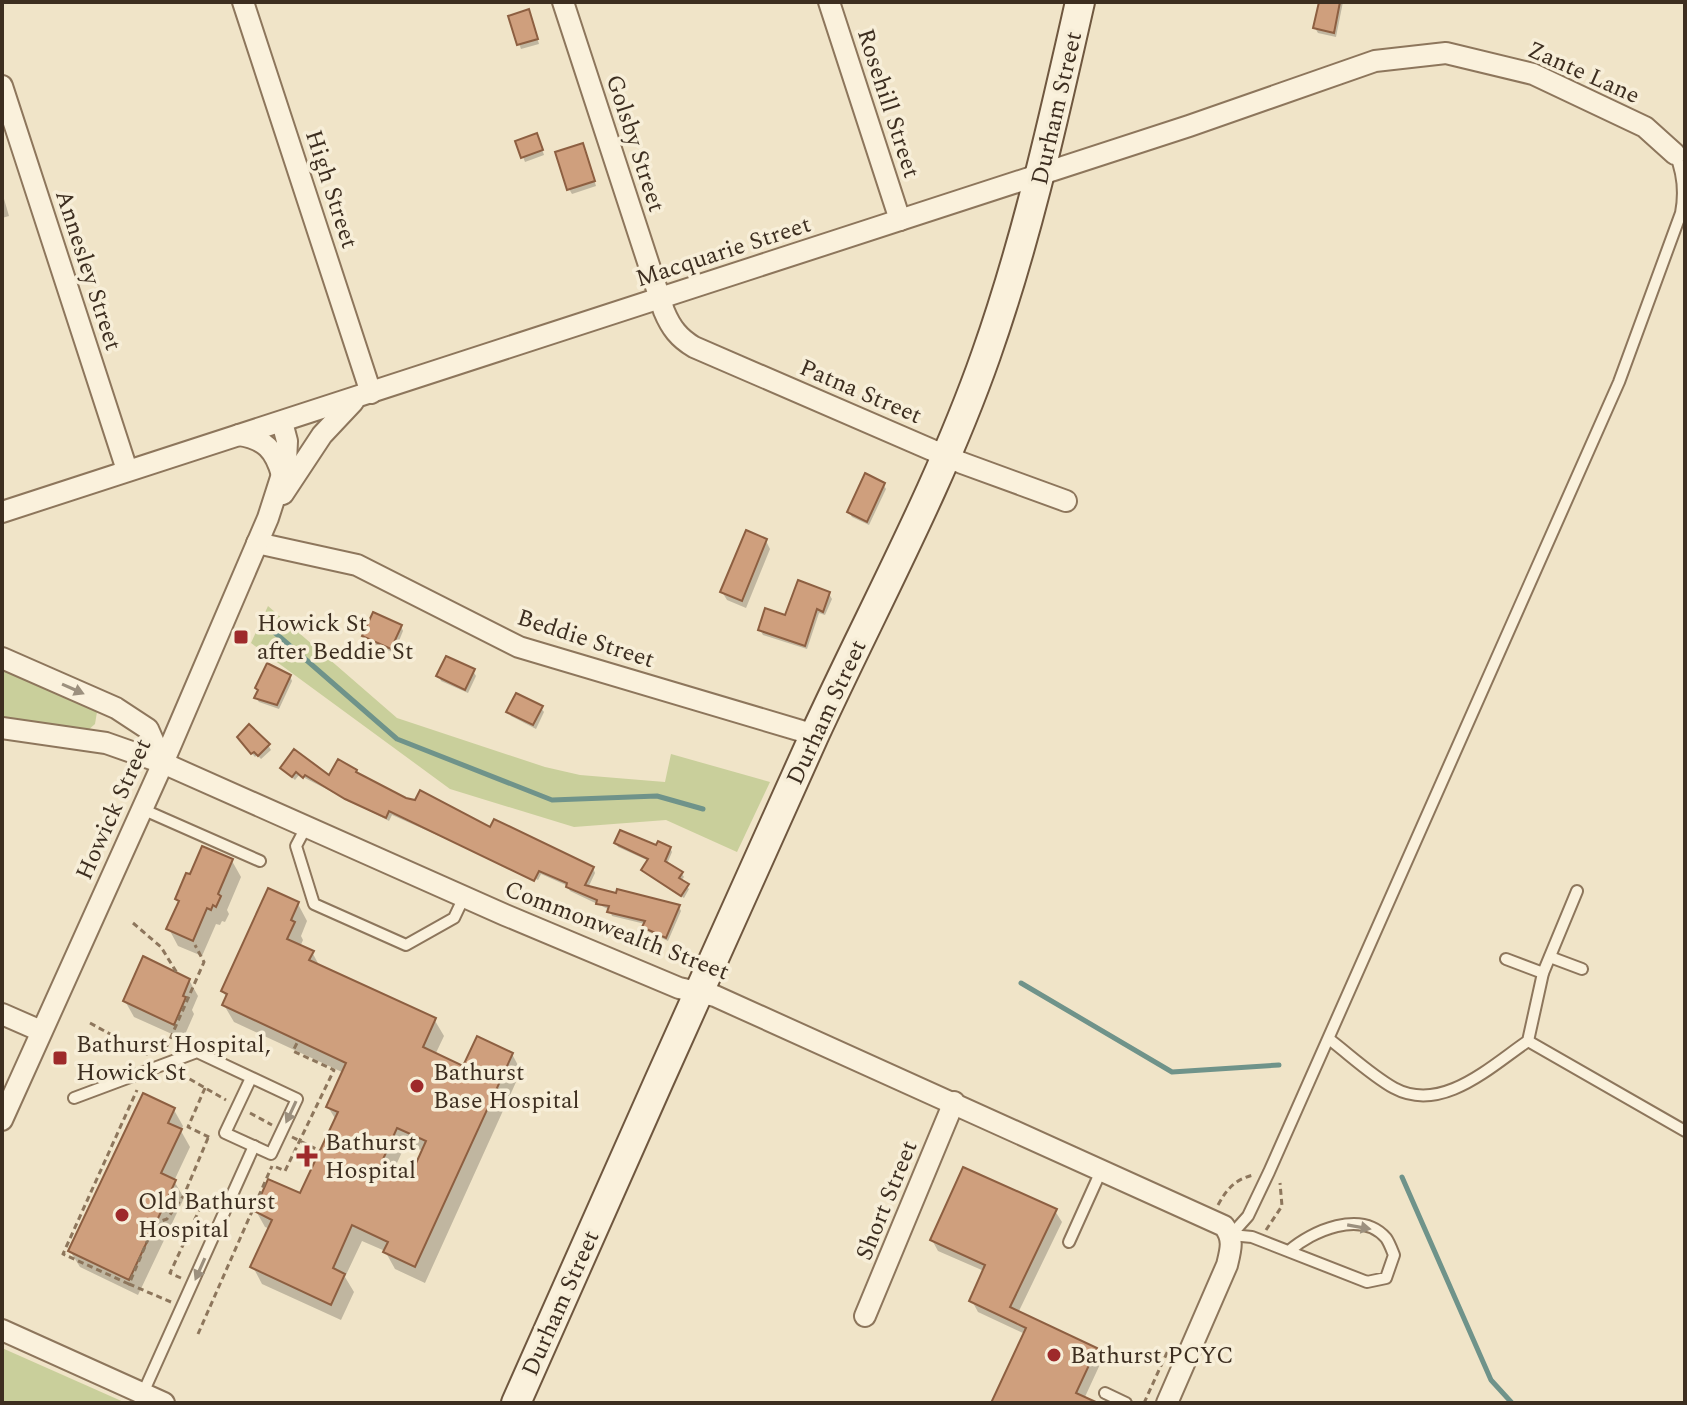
<svg xmlns="http://www.w3.org/2000/svg" width="1687" height="1405" font-family="Spectral,serif">
  <rect width="100%" height="100%" fill="#f0e4c8"/>
  <g fill="#c9cf9b">
    <polygon points="268,606 397,718 545,767 580,775 665,782 671,754 770,782 737,852 666,820 574,827 450,789 251,643"/>
    <polygon points="2,665 93,707 97,712 95,724 87,731 2,720"/>
    <polygon points="2,1348 126,1403 2,1403"/>
  </g>
  <g fill="#0003" fill-rule="evenodd">
    <polygon points="1321,2 1343,2 1336,37 1318,33 1315,28"/>
    <polygon points="531,16 539,44 521,49 510,18"/>
    <polygon points="539,140 544,155 525,162 523,157"/>
    <polygon points="585,150 596,186 572,194 569,189"/>
    <polygon points="2,192 9,216 2,218"/>
    <polygon points="883,484 886,489 869,525 852,517 849,512"/>
    <polygon points="766,541 770,549 746,608 727,600 722,592"/>
    <polygon points="829,594 832,599 825,615 819,613 807,649 763,635 760,630"/>
    <polygon points="401,626 403,631 394,653 367,641 365,636"/>
    <polygon points="473,671 476,676 468,693 441,681 439,676"/>
    <polygon points="290,676 292,681 279,709 259,702 256,698"/>
    <polygon points="541,708 544,712 536,729 511,716 508,712"/>
    <polygon points="242,742 268,745 271,750 261,759 257,755 255,757"/>
    <polygon points="282,768 329,778 356,771 358,775 405,800 593,868 595,873 588,888 679,907 681,911 668,941 647,931 645,924 612,916 610,910 570,891 568,886 541,874 538,880 392,815 389,821 299,775 295,780"/>
    <polygon points="616,843 670,848 672,852 667,864 682,874 684,877 681,881 689,889 684,898 645,873 643,870 649,861 618,847"/>
    <polygon points="232,861 241,877 227,910 229,914 225,922 222,921 220,925 216,924 202,956 178,946 169,929 180,903 177,899"/>
    <path d="M298,904l9,17 -6,15 2,4 -3,7 12,5 8,15 114,52 10,17 -9,19 29,13 48,-14 9,17 -96,212 -30,-14 -10,-18 -23,-10 -17,36 9,15 -13,28 -79,-36 -9,-17 17,-38 -5,-2 -9,-16 45,-15 35,-76 -8,-13 16,-34 -110,-51 -10,-17 3,-6 -4,-8zM406,1143l17,8 -13,31 -18,-8z"/>
    <polygon points="189,980 198,996 192,1010 194,1014 183,1039 134,1017 125,1001"/>
    <polygon points="174,1110 183,1126 181,1131 190,1147 174,1181 184,1198 138,1295 80,1267 70,1251"/>
    <polygon points="1055,1211 1062,1222 1018,1313 1096,1349 1102,1360 1084,1399 1093,1403 993,1403 1025,1334 978,1312 972,1301 984,1271 938,1251 932,1240"/>
  </g>
  <g fill="none" stroke-linecap="round" stroke-linejoin="round">
    <g stroke="#6f938a" stroke-width="5">
      <polyline points="273,631 397,739 552,800 657,796 703,809"/>
      <polyline points="1021,983 1172,1072 1279,1065"/>
      <polyline points="1402,1177 1491,1380 1512,1403"/>
    </g>
  </g>
  <g fill="#cf9f7d" stroke="#8d5f41" stroke-width="2" fill-rule="evenodd">
    <polygon points="1319,2 1340,2 1334,33 1313,28"/>
    <polygon points="529,9 538,39 517,45 508,16"/>
    <polygon points="537,133 543,150 521,158 515,141"/>
    <polygon points="583,143 595,181 567,190 555,152"/>
    <polygon points="865,473 885,483 867,522 847,512"/>
    <polygon points="746,530 767,539 742,601 720,592"/>
    <polygon points="798,580 830,592 823,612 817,609 805,646 758,630 765,608 785,615"/>
    <polygon points="373,612 402,625 391,649 362,636"/>
    <polygon points="446,656 475,669 465,690 436,676"/>
    <polygon points="267,663 291,675 277,705 254,698 258,690 255,688"/>
    <polygon points="516,693 543,706 533,725 506,712"/>
    <polygon points="249,724 270,744 258,756 254,752 251,754 237,737"/>
    <polygon points="294,749 329,775 338,759 357,770 356,772 406,798 415,800 420,790 490,827 494,819 594,867 585,885 616,893 617,889 680,905 666,938 642,927 645,921 607,912 609,906 596,904 597,900 566,887 567,883 539,871 534,881 389,811 386,818 345,799 305,775 303,778 296,772 292,777 280,768"/>
    <polygon points="620,830 656,845 658,841 671,847 665,861 683,872 679,878 689,884 681,896 641,870 648,859 614,843"/>
    <polygon points="202,846 233,859 218,894 221,896 216,907 213,905 211,910 207,908 193,941 166,929 179,901 175,899 186,873 190,874"/>
    <path d="M268,888l31,14 -8,18 4,2 -8,17 27,12 -5,9 127,58 -13,29 40,19 14,-30 36,17 -98,214 -32,-15 5,-10 -36,-17 -19,43 12,6 -14,31 -81,-38 22,-47 -18,-9 14,-32 32,14 38,-81 -12,-5 20,-44 -124,-58 5,-11 -6,-3zM397,1128l29,13 -17,38 -29,-13z"/>
    <polygon points="143,956 190,979 183,996 186,997 174,1025 123,1001"/>
    <polygon points="143,1093 175,1108 168,1123 182,1129 161,1173 176,1180 129,1280 68,1251"/>
    <polygon points="963,1167 1057,1209 1010,1307 1097,1348 1076,1393 1098,1403 991,1403 1026,1328 969,1301 985,1265 930,1240"/>
  </g>
  <g fill="none" stroke-linecap="round" stroke-linejoin="round">
    <g stroke="#8d765c" stroke-width="14">
      <g id="service">
        <polyline points="142,809 260,861"/>
        <polyline points="306,827 296,846 314,904 406,945 454,918 464,897"/>
        <polyline points="1550,957 1582,969"/>
        <polyline points="1506,959 1543,973"/>
        <path d="M1329,1039c21,16 42,36 65,49 48,26 97,-22 134,-47l15,-68 34,-82"/>
        <polyline points="1528,1041 1685,1131"/>
        <polyline points="74,1098 197,1052 297,1099 271,1154 225,1133 251,1078"/>
        <path d="M1231,1235l17,-19 21,-44 350,-790 62,-169c4,-21 2,-40 -6,-59"/>
        <path d="M1231,1235l21,2 115,45 19,-4 8,-23c-2,-5 -5,-13 -8,-17 -25,-29 -74,-7 -97,13"/>
        <polyline points="1069,1242 1101,1171"/>
        <polyline points="143,1393 254,1146"/>
        <polyline points="1105,1393 1126,1403"/>
      </g>
    </g>
    <g stroke="#8d765c" stroke-width="24">
      <g id="minor">
        <polyline points="243,2 371,393"/>
        <path d="M563,2l101,309c7,17 15,27 30,36l268,116 104,38"/>
        <polyline points="829,2 900,220"/>
        <polyline points="2,86 127,470"/>
        <path d="M239,435c26,4 36,15 43,40"/>
        <polyline points="283,494 322,435 353,402"/>
        <polyline points="2,512 1189,126 1375,61 1446,53 1533,74 1645,127 1675,154"/>
        <polyline points="257,543 357,565 519,647 815,735"/>
        <polyline points="2,658 116,708 148,729 163,763"/>
        <path d="M2,728l104,15 57,20 342,152 174,73 36,8 509,230c10,13 7,23 3,39l-60,138"/>
        <polyline points="2,1014 41,1031"/>
        <polyline points="2,1120 163,763 268,518 286,462 287,441 282,422"/>
        <polyline points="865,1316 954,1102"/>
        <polyline points="2,1330 164,1403"/>
      </g>
    </g>
    <g stroke="#6f573f" stroke-width="32">
      <path id="secondary" d="M516,1403c99,-222 197,-446 298,-667 58,-126 126,-250 172,-381 41,-116 67,-234 94,-353"/>
    </g>
    <g stroke="#8d765c" stroke-width="3" stroke-dasharray="6 4" stroke-linecap="butt">
      <polyline points="133,923 161,947 177,973"/>
      <polyline points="90,1023 150,1056"/>
      <polyline points="156,1051 167,1046 204,962 195,945"/>
      <polyline points="181,1074 226,1100"/>
      <polyline points="205,1088 188,1127 211,1138"/>
      <polyline points="250,1113 272,1125"/>
      <polyline points="292,1137 320,1151"/>
      <polyline points="276,1167 285,1171 334,1070 293,1051 298,1041"/>
      <polyline points="184,1195 213,1208"/>
      <path d="M1218,1205c9,-16 16,-25 35,-30"/>
      <polyline points="1266,1230 1282,1206 1280,1183"/>
      <polyline points="181,1278 170,1273 202,1204"/>
      <polyline points="129,1284 63,1254 137,1090"/>
      <polyline points="171,1302 129,1284 155,1223 167,1219 184,1195 208,1138"/>
      <polyline points="198,1334 272,1166"/>
      <polyline points="1144,1403 1170,1346"/>
    </g>
    <use href="#service" stroke="#faf1dc" stroke-width="10"/>
    <use href="#minor" stroke="#faf1dc" stroke-width="20"/>
    <use href="#secondary" stroke="#faf1dc" stroke-width="28"/>
  </g>
  <defs><path id="oneway-solid" d="M-6-.8H1V-3.2L6.5 0L1 3.2V.8H-6Z" transform="scale(2)"/></defs>
  <g fill="#9c907e">
    <use href="#oneway-solid" transform="translate(73 689) rotate(24)"/>
    <use href="#oneway-solid" transform="translate(291 1112) rotate(115)"/>
    <use href="#oneway-solid" transform="translate(1359 1227) rotate(10)"/>
    <use href="#oneway-solid" transform="translate(200 1269) rotate(114)"/>
  </g>
  <g fill="#9e2a2b" stroke="#f7eed8" stroke-width="3">
    <rect x="233" y="629" width="16" height="16" rx="4"/>
    <rect x="52" y="1050" width="16" height="16" rx="4"/>
    <circle cx="417" cy="1086" r="8"/>
    <path d="M303 1144h8v8h8v8h-8v8h-8v-8h-8v-8h8z"/>
    <circle cx="122" cy="1215" r="8"/>
    <circle cx="1054" cy="1355" r="8"/>
  </g>
  <g text-anchor="middle" stroke-width="7" stroke-linejoin="round" paint-order="stroke">
    <g font-size="24" fill="#3d2e20" stroke="#f7eed8">
      <text transform="translate(1584 72) rotate(24)" y="8">Zante Lane</text>
      <text transform="translate(889 103) rotate(72)" y="8">Rosehill Street</text>
      <text transform="translate(1056 108) rotate(-77)" y="8">Durham Street</text>
      <text transform="translate(636 143) rotate(72)" y="8">Golsby Street</text>
      <text transform="translate(332 189) rotate(72)" y="8">High Street</text>
      <text transform="translate(723 251) rotate(-18)" y="8">Macquarie Street</text>
      <text transform="translate(89 270) rotate(72)" y="8">Annesley Street</text>
      <text transform="translate(861 391) rotate(23)" y="8">Patna Street</text>
      <text transform="translate(586 638) rotate(18)" y="8">Beddie Street</text>
      <text transform="translate(826 712) rotate(-65)" y="8">Durham Street</text>
      <text transform="translate(113 809) rotate(-66)" y="8">Howick Street</text>
      <text transform="translate(617 930) rotate(21)" y="8">Commonwealth Street</text>
      <text transform="translate(886 1200) rotate(-68)" y="8">Short Street</text>
      <text transform="translate(560 1303) rotate(-66)" y="8">Durham Street</text>
    </g>
    <g font-size="24" fill="#3d2e20" stroke="#f7eed8" text-anchor="start">
      <text x="257" y="631">Howick St<tspan x="257" dy="28">after Beddie St</tspan></text>
      <text x="76" y="1052">Bathurst Hospital,<tspan x="76" dy="28">Howick St</tspan></text>
      <text x="433" y="1080">Bathurst<tspan x="433" dy="28">Base Hospital</tspan></text>
      <text x="325" y="1150">Bathurst<tspan x="325" dy="28">Hospital</tspan></text>
      <text x="138" y="1209">Old Bathurst<tspan x="138" dy="28">Hospital</tspan></text>
      <text x="1070" y="1363">Bathurst PCYC</text>
    </g>
  </g>
  <rect width="1687" height="1405" fill="none" stroke="#3d2e20" stroke-width="8"/>
</svg>
